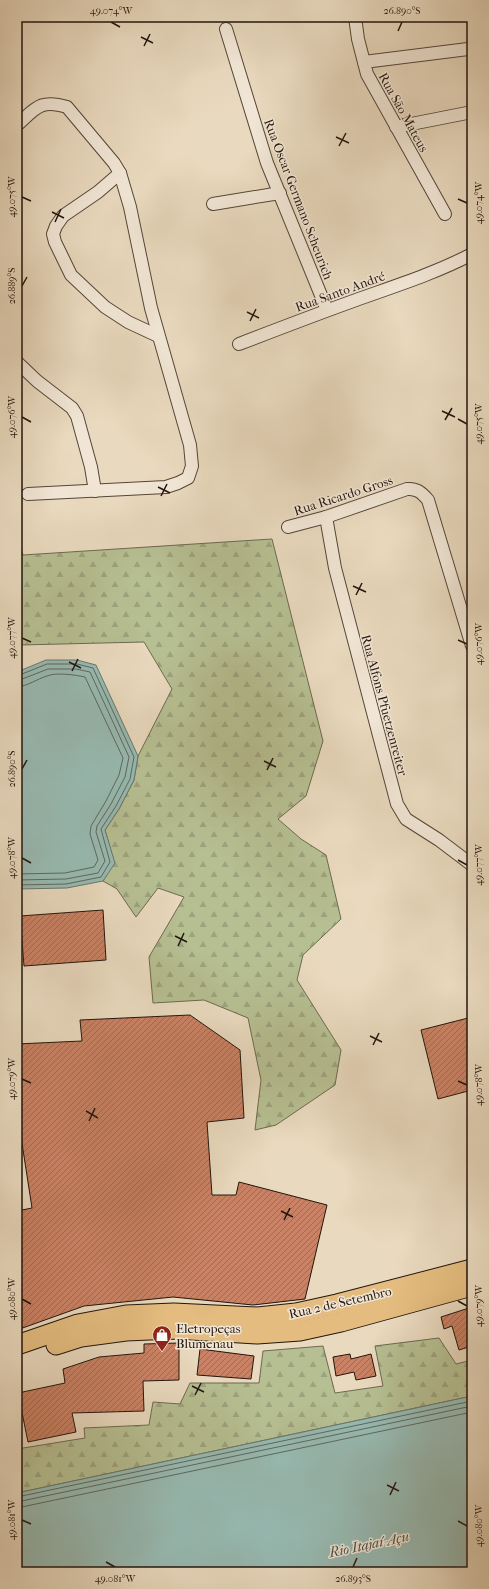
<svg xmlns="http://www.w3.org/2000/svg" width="489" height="1589" font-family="'IM FELL French Canon',serif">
  <defs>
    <pattern id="forest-firs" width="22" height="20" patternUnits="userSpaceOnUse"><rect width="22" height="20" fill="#b6bf92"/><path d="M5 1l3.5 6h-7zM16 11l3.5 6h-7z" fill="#9ca37d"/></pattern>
    <pattern id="building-hatch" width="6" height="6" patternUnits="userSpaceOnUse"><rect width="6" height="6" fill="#c98265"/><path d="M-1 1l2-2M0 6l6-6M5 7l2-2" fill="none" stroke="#a36952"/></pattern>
  </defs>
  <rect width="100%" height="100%" fill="#e9d9be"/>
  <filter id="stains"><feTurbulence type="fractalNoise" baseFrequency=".005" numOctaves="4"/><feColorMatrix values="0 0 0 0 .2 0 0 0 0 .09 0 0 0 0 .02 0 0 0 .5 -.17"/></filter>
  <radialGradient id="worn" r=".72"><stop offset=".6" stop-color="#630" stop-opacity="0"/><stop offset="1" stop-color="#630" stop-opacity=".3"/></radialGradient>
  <g fill="url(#forest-firs)" stroke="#6c6a50">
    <polygon points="17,535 23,555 272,539 323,741 306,796 278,819 301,839 326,855 341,919 303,955 297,980 341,1050 335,1085 276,1125 255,1130 261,1080 248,1018 204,1000 153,1003 149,957 184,897 158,888 136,917 117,889 103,881 113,858 105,830 119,809 134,780 138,756 172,689 144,642 20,645 17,647"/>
    <polygon points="439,1338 456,1364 472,1360 472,1396 17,1493 17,1449 85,1438 84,1428 149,1425 153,1402 180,1404 190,1383 259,1383 263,1351 323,1346 335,1393 383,1386 375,1346"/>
  </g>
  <g fill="#97bab2" stroke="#687870">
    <polygon points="46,660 77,660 96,665 138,756 134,780 119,809 105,830 115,863 103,881 67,888 17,889 17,672"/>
    <polygon points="472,1396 472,1572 17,1572 17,1493"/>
  </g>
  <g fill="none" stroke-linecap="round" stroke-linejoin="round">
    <g stroke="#5c6860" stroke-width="1">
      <polyline points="17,676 47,664 77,664 93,668 134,757 130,779 116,806 101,829 110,862 101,877 66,884 17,885"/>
      <polyline points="17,681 48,669 76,669 90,672 129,757 125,777 111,804 97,826 96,832 105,861 98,873 66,879 17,880"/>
      <path d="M17,687c11,-1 20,-8 30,-11 9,-4 29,-1 38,1l38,81 -4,17 -13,26 -15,25 -1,8 8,26 -4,7 -29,6 -48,1"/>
      <polyline points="17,1497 472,1401"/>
      <polyline points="17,1502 472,1406"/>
      <polyline points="17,1508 472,1412"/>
    </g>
  </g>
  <g fill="url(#building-hatch)" stroke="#22150d">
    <polygon points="103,910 106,960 24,966 20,916"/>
    <polygon points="190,1015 240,1050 244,1118 207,1122 212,1195 236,1195 239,1182 327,1205 305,1299 253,1305 173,1297 84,1306 17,1330 17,1211 32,1208 17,1111 17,1044 82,1041 80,1020"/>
    <polygon points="472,1017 472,1090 438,1099 421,1030"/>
    <polygon points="472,1307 472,1346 459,1350 452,1326 444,1329 441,1317"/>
    <polygon points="179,1343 179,1380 143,1381 144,1411 72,1413 76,1432 28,1442 18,1393 65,1383 63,1369 99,1357 144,1353 144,1344"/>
    <polygon points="200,1349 254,1356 251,1379 197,1375"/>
    <polygon points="350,1354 351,1359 371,1354 376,1376 356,1380 354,1372 336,1376 333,1357"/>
  </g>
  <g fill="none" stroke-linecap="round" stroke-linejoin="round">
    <g stroke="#544639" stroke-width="14">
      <g id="minor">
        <polyline points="355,17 358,39 367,74 445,214"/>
        <polyline points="226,29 267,163 327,310"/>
        <polyline points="364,62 468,49"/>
        <path d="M17,125c19,-17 23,-26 50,-18l47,56 6,10 10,34 21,101 39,137 2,21 -4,12 -10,5 -12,4 -138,7"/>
        <polyline points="396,127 472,112"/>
        <polyline points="120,173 98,192 63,216 56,226 53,234 55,242 71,275 105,307 128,322 158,336"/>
        <polyline points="213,204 280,193"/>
        <path d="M239,344c39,-15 78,-30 117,-44 39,-14 80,-27 116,-46"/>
        <polyline points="17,362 37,381 72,408 77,416 91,467 95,491"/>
        <polyline points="326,517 335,568 397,804 406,819 439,840 472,865"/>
        <path d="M288,527l38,-10 81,-28c10,-1 15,4 21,11l44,146"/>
      </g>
    </g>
    <g stroke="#22150d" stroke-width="21">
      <g id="primary">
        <polyline points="17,1345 78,1324 126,1315 174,1313 258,1317 296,1313 337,1304 472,1269"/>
        <polyline points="56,1345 81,1337 126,1331 174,1329 257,1334 300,1331 341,1322 472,1286"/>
      </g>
    </g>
    <use href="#minor" stroke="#f1e6d5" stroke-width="12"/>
    <use href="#primary" stroke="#e4bc7f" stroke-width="19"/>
  </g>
  <path fill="none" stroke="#22150d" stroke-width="1.5" d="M111,22l9,5M398,31l4,-9M141,37l12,6M144,46l6,-12M336,137l13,6M339,146l7,-13M22,197l9,4M458,199l9,4M52,212l12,6M55,222l6,-13M22,286l5,-9M247,312l12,6M250,321l6,-12M442,411l13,6M22,417l9,5M458,419l9,5M445,420l7,-12M158,487l12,6M161,496l6,-12M353,586l13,6M356,595l6,-12M22,638l9,4M458,640l9,4M69,662l12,6M72,671l6,-12M264,761l12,6M22,769l5,-9M267,770l6,-12M22,858l9,5M458,860l9,5M175,936l12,6M178,946l6,-13M370,1036l12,6M373,1045l6,-12M22,1079l9,4M458,1081l9,4M86,1111l12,7M89,1121l6,-13M281,1211l12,6M284,1220l6,-12M22,1299l9,5M458,1301l9,5M192,1386l12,6M195,1395l6,-12M387,1485l12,6M390,1495l6,-13M22,1520l9,4M458,1521l9,5M106,1562l9,5M353,1567l4,-9"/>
  <defs>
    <g id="shop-pin" transform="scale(1)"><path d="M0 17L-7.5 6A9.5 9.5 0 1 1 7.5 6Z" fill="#8f2418" stroke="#f1e6d5"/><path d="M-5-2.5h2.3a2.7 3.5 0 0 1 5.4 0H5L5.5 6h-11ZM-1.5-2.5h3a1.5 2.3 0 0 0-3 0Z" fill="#fff"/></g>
  </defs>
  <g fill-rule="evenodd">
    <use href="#shop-pin" x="162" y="1335"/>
  </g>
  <g text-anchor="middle" stroke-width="3" stroke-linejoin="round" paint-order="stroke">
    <g font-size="13" fill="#22150d" stroke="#f1e6d5">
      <text transform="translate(404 112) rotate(61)" y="5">Rua São Mateus</text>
      <text transform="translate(299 199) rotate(69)" y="5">Rua Oscar Germano Scheurich</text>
      <text transform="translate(340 291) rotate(-20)" y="5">Rua Santo André</text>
      <text transform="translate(343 495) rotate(-18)" y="5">Rua Ricardo Gross</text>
      <text transform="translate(385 705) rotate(75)" y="5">Rua Alfons Pfuetzenreiter</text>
      <text transform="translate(340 1302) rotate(-13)" y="5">Rua 2 de Setembro</text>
    </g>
    <g font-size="13" fill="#22150d" stroke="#f1e6d5" text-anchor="start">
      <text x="176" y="1333">Eletropeças<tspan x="176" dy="15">Blumenau</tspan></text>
    </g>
    <g font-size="14" font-style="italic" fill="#4b4f47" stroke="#f1e6d5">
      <text transform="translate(369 1544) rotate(-12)" y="5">Rio Itajaí-Açu</text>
    </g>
  </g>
  <rect width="489" height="1589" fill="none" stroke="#e9d9be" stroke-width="44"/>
  <rect x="22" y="22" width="445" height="1545" fill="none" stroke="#22150d" stroke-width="1.5"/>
  <g font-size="10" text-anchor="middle" fill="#22150d">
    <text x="111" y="14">49.074°W</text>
    <text x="402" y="14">26.890°S</text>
    <text transform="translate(11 197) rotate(-90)" y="4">49.075°W</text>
    <text transform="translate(478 203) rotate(-90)" y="4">49.074°W</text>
    <text transform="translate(11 286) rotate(-90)" y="4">26.889°S</text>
    <text transform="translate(11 417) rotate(-90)" y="4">49.076°W</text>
    <text transform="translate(478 424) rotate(-90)" y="4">49.075°W</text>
    <text transform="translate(11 638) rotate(-90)" y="4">49.077°W</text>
    <text transform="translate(478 644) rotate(-90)" y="4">49.076°W</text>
    <text transform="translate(11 769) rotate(-90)" y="4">26.890°S</text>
    <text transform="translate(11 858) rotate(-90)" y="4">49.078°W</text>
    <text transform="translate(478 865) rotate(-90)" y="4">49.077°W</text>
    <text transform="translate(11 1079) rotate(-90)" y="4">49.079°W</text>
    <text transform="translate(478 1085) rotate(-90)" y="4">49.078°W</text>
    <text transform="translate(11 1299) rotate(-90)" y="4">49.080°W</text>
    <text transform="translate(478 1306) rotate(-90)" y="4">49.079°W</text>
    <text transform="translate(11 1520) rotate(-90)" y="4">49.081°W</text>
    <text transform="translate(478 1526) rotate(-90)" y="4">49.080°W</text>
    <text x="115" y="1582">49.081°W</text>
    <text x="353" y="1582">26.893°S</text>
  </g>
  <rect width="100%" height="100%" filter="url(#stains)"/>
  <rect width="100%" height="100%" fill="url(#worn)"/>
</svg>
